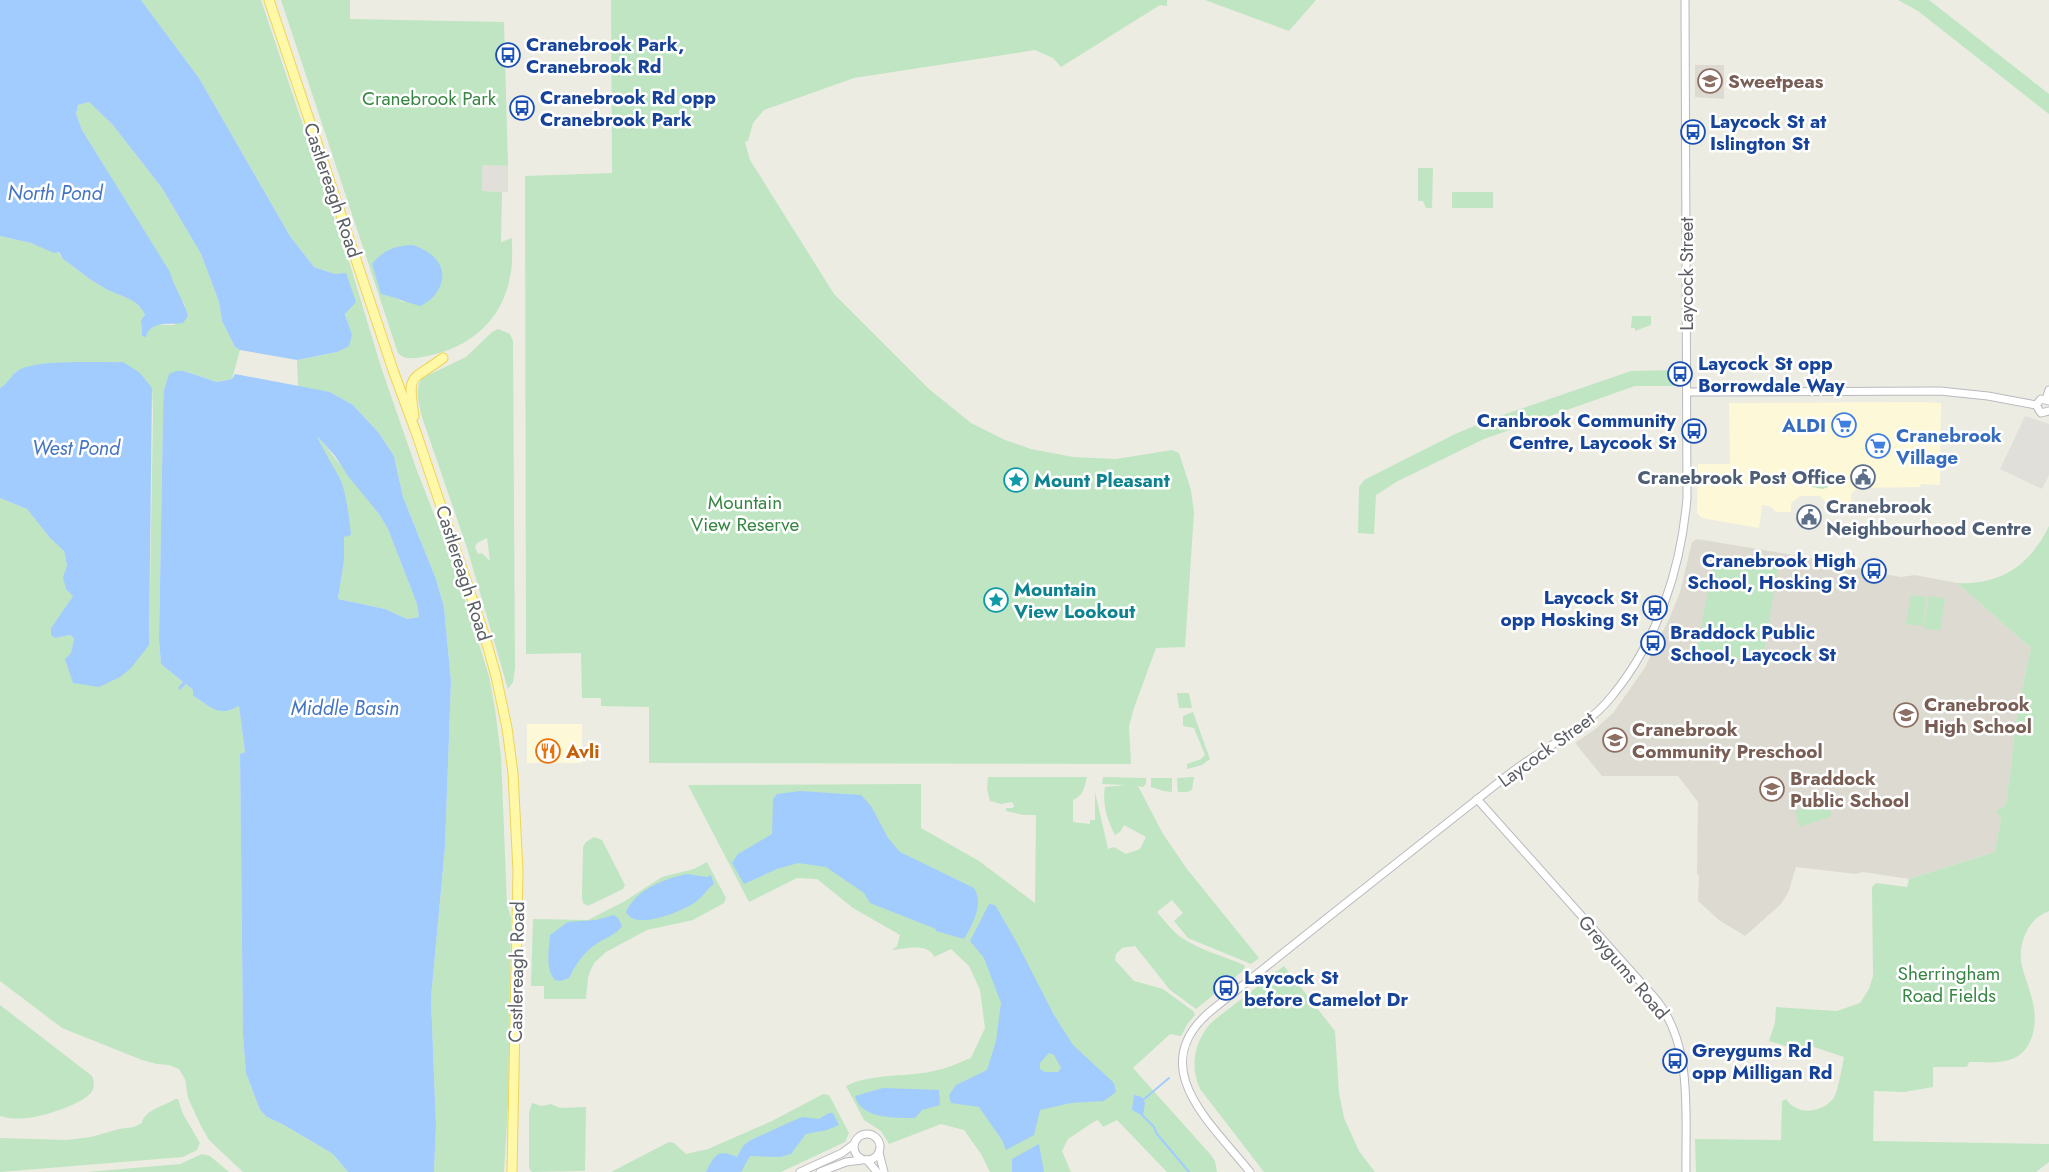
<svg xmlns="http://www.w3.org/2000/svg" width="2049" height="1172" font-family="Jost,sans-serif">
  <rect width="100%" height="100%" fill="#edece2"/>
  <g fill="#fdf8d8">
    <polygon points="1923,402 1941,403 1940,485 1921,484 1920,487 1857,488 1851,494 1851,502 1826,503 1820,496 1800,496 1791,503 1791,512 1776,512 1770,506 1762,505 1759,528 1702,518 1697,513 1698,464 1730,464 1729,403"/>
    <rect x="527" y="724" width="55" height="39"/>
  </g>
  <g fill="#e1dfda">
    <polygon points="482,165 508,166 508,192 482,191"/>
    <polygon points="2025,416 2049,424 2049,475 2042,489 2000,469"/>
  </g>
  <g fill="#dddbd1">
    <polygon points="1695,65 1724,65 1724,99 1695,97"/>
    <polygon points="1697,539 1853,565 1867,571 1901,577 1915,575 1957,583 2031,648 2018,707 2006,805 1997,811 2001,818 1995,852 1909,879 1863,872 1856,874 1796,867 1788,893 1781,904 1745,936 1719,920 1698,901 1699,875 1697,874 1698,802 1678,776 1602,776 1575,743 1594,730 1613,713 1644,669 1669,619 1680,592 1692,542"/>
  </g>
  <g fill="#bfe5c3" fill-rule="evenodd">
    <polygon points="141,0 261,0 352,271 381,367 416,468 456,571 489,676 495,709 501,756 507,904 511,918 508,1104 504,1172 434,1172 436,1125 431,998 445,847 451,681 444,607 436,579 403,497 394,456 379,433 353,405 330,392 298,387 297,360 337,352 351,335 335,274 314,267 290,236 199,78"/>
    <path d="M281,0h69v19l154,3 4,144 -26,-1v26l20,1 -1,50 11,-4c0,13 1,26 -2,39 -8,44 -41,71 -83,79 -10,2 -21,5 -29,-3zM372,264l33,39 -13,-7 -10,-2z"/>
    <polygon points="611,0 1167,0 1167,6 1160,5 1061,67 1053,58 1035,50 854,78 764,110 753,123 748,141 745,142 750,160 834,294 929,389 971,423 1005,440 1031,449 1073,457 1116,459 1172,450 1179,453 1191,490 1194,513 1185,647 1156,648 1134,708 1129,726 1131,764 649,763 649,707 601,706 601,698 582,698 581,653 526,654 525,176 612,173"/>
    <polygon points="1205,0 1316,0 1289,31"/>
    <polygon points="1898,0 1929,0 2049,94 2049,114 1918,11"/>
    <path d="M89,102l23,22 50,64 39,66 18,48 3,19 13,26 5,3 -8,29 -15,3 -33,-11 -21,43 -4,226 2,24 22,18 -3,8 6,-6 7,6v6c17,10 28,23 46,9l6,47 -5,2 3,282 3,37 14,37 7,7 17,8 49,29 15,18h-105l-34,-32 -8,-14 -13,-28 -3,-19 -6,-10 -10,-4 -12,-1 -15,-4 -80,-32 -62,-47v-483l27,11 23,29 14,13 9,45 -22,32 4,10 15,-3 4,3 -3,16 78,-9 4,-231 -1,-26 -136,-17 -8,13 -8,4v-152l31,7 23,9h4l5,7c14,10 28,22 43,30 15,8 32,9 39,26l-4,5 1,16 13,-11h19l11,-20 -11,-18 -5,-15 -87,-142 -6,-16 2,-9z"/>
    <polygon points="1418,168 1433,168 1432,208 1426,208 1423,201 1418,201"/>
    <rect x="1452" y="192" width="41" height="16"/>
    <polygon points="1632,316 1651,316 1651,325 1635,331 1635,328 1631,328"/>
    <path d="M498,329l12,5 3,7 2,327 -2,14 -5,7 -41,-141 -45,-131c-3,-14 -8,-27 0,-39l44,-21 26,-25zM487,538l3,23 -8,-8 -4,1 -3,-7 2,-4z"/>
    <polygon points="1677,370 1677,386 1635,386 1484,439 1398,481 1376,495 1374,534 1358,533 1359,487 1364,480 1457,433 1500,416 1631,371"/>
    <polygon points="316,434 379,514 388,529 417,604 419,617 407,619 385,609 338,599 344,561 344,537 325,454"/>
    <polygon points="1814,475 1819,475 1828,487 1823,489 1812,487 1808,480"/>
    <path d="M2049,526v385c-20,7 -30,30 -28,50 2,13 8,25 11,38 6,21 3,51 -20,60 -13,5 -30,3 -43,3l-2,5h-34v20l-29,5 -30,-1 -1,50 176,3v18l-13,10h-340l-1,-33 86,1 1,-39 4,-2c11,17 35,14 47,0 5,-6 9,-33 11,-42l-30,-10 -15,3 -30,-9 6,-18 1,-16 61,4 23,-8 9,-14 4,-13 -1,-89 4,-4 31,4 2,-8 86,-27 6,-34 -5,-7 10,-6 12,-98 13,-59 -74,-65c45,2 73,-18 92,-57z"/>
    <polygon points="1714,557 1778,568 1762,664 1697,651"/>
    <polygon points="1911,595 1927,597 1922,626 1906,624"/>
    <polygon points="1929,596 1945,599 1940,631 1923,628"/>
    <polygon points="1177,693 1189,693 1192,708 1179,708"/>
    <polygon points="1193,712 1210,759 1202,765 1187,769 1187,764 1201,759 1205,755 1194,728 1183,726 1183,716"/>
    <path d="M988,777h99c-3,11 -3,18 -14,23v22l17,2v-4h5v-28l13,57 6,-2 12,7 14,-5 6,-12 -22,-12 -4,7 -5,3c-8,-15 -13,-32 -10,-48l21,-2 -24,-1 1,-7 43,1v6l-3,3 -5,-1 25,48 24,35 72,89 -8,6 -63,-26 -14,-17 9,-8 -11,-13 -15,12c8,9 15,19 25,26 18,12 42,18 62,27l1,4 -49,40 -26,-19 -35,-44 -13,2 -6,6 -1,6 19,21 29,8 30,22 2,4 -7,8 -7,13 -11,-2 -37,34 78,87 4,6 2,11h-50l-50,-52 -14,7 -5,-7 -3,1 -27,18 -6,12 9,21h-81l-9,-18 -17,-24 -23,-6 -52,20 -8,-13 -17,-11 -18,-34c29,-14 61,-8 92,-16 11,-2 22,-8 33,-12l14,-30 -5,-38 -11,-24 -18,-17 -17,8c-6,-15 -29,-8 -42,-7l5,-4 3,-11 -47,-27 -36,-29 -20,-1 -48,24 -61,-117 233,-1v44l58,33 56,42 1,-88h-13l-17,-4v-3h7l1,-2 -2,-4 -11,2 -11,-3 -3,-12z"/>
    <polygon points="1194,777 1192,790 1187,792 1178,792 1177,778"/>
    <polygon points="1151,778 1172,778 1172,792 1163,791 1151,787"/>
    <polygon points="1826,800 1832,816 1800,827 1795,811"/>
    <polygon points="594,837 602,840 625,885 623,889 588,906 583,903 582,898 583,847 586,842"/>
    <polygon points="707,862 726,898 724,903 693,920 647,930 606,952 595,962 591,969 588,977 586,999 544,999 544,986 531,986 533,919 588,920 625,901 662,877 694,869"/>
    <path d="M1284,966l51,65 4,62 5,25 15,33 16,21h-111l-64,-83c-11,-24 -5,-50 13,-68z"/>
    <path d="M0,1005l92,71c2,5 3,10 0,15 -7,13 -51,26 -65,27 -9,1 -17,1 -27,-2z"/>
    <polygon points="823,1094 829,1095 849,1133 845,1142 781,1172 611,1172 669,1142 674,1143 686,1154 708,1149 772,1121"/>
    <path d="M175,1099h3l5,15 17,29 -3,7 -14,7 -183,15v-34l67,2 24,-3 28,-8 15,-2 8,-4c2,-13 23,-17 33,-24z"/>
    <polygon points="532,1103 542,1106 551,1104 560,1108 586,1107 585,1171 532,1172 529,1168 529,1113"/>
    <polygon points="202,1154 210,1156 229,1172 87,1172 180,1164"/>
  </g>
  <g fill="#a2ccfd" fill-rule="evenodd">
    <path d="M0,0h141l58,78 91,158 24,31 21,7 11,-1 10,29 -11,12 7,21 -3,11 -12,6 -40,8 -57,-10 -5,-3 -13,-26 -3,-19 -18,-48 -39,-66 -50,-64 -23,-22 -11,3 -2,9 6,16 88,142c4,16 14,28 18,44l-5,7c-13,2 -33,-3 -37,14l-4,-1 -1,-16 4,-5c-7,-17 -24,-18 -39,-26 -15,-8 -29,-20 -43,-30l-4,-7 -5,1 -23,-10 -31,-7z"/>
    <path d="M413,245c24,8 40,27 21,51 -3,4 -9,7 -13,10 -14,-3 -26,-9 -40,-12l-9,-30c13,-15 22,-18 41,-19z"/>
    <path d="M123,362l17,11 12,15 -3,257 -18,23 -11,9 -21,10 -26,-4 -8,-24 6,-6 3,-15 -4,-3 -15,3 -4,-3v-7l22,-32 -7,-7 -3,-12 4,-11 -3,-15 -14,-13 -23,-29 -27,-11v-110c9,-5 11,-14 19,-18 21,-11 78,-7 104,-8z"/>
    <path d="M176,371h8l33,11 15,-3 3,-5 95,18 23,13 26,28 15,23 9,41 33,82 8,28 7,74 -6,166 -14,151 5,128 -2,46h-86l-15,-18 -49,-29 -17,-8 -7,-7 -14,-37 -3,-37 -3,-282 5,-2 -6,-46c-21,12 -27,1 -46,-10v-6l-7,-6 -6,6 -2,-2 5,-6 -22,-18 -2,-24 4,-226 1,-24 5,-16zM317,436l18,20 13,20 31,38 9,15 29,75 2,13 -12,2 -22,-10 -47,-10 6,-38v-24l7,-2c-2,-17 -4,-38 -10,-54 -7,-15 -17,-29 -24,-45z"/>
    <path d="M800,791l61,4 10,11 17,32 12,14 74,36c10,16 -1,36 -10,51l-28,-8v-2l-66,-26 -6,-10 -38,-26 -28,-4 -21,6 -33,15 -12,-21 6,-9 34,-20 1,-35 4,-5z"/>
    <path d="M687,874l20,3 4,-2 3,9c-8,6 -12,14 -20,19 -14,9 -59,28 -68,9 9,-22 40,-34 61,-38z"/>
    <path d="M989,904l6,1 21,36 38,74 19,30 41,38 2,9 -12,9 -33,2 -31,7 -6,25 -28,15 -4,-10 -23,-33 -28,-4 -2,-8 7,-10 31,-15 9,-29 5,-38 -17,-45 -14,-17zM1049,1053l5,2 7,13 -3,4h-13l-5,-3v-6z"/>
    <path d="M614,915l4,3 4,8c-6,9 -17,12 -26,18 -13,9 -20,20 -27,34l-9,3 -5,-1c-10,-11 -6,-31 -5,-45l18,-13 28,-2z"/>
    <path d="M883,1088l56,2 1,15 -18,5 -7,8c-19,0 -55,1 -60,-22z"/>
    <polygon points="1134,1095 1142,1097 1145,1103 1143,1116 1132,1110"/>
    <path d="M829,1113h4l6,12 -12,5 -21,4 -15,20 -11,3 -30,-1 -9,16h-35c8,-16 11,-24 31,-15l6,-11 6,-5 39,-18 14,-6 17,2z"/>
    <polygon points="1039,1144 1044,1172 1012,1172 1012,1159"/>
  </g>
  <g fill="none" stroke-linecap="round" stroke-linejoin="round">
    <g stroke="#a2ccfd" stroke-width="2">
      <polyline points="1143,1100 1169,1078"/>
      <polyline points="1143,1116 1154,1127 1157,1134 1189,1172"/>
    </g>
    <g stroke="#b8babf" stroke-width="9">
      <g id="minor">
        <polyline points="1687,392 1940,391 1988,396 2036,405"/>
        <polyline points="2046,399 2049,390"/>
        <polyline points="2036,405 2041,413 2049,411"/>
        <polyline points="2036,405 2041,399 2049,401"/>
        <path d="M1477,799l177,198c40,46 31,118 32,175"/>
        <circle cx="867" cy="1147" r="13"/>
        <polyline points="879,1153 884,1172"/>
        <polyline points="867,1160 877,1172"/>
        <polyline points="800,1172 842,1153 854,1144"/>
        <polyline points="820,1172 846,1162 862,1160"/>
        <path d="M1250,1172c-39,-49 -107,-106 -38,-162 98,-79 197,-157 296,-235 34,-27 76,-44 104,-79 46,-56 69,-127 75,-198l-2,-498"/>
      </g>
    </g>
    <g stroke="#efd45a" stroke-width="11">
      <g id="major">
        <polyline points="269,0 394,373 417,435 485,637 496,676 507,728 513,773 518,871 512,1172"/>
        <path d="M414,416c-7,-44 -3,-34 29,-58"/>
      </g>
    </g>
    <use href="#minor" stroke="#fff" stroke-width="7"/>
    <use href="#major" stroke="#fef8a7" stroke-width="9"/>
  </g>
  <defs>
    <g id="bus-ring" transform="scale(1.25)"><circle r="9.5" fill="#fff" stroke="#1a4fb4" stroke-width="1.5"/><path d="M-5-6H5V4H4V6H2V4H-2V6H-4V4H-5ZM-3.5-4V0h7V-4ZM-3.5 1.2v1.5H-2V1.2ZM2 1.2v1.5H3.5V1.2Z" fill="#1a4fb4"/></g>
    <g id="school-ring" transform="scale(1.25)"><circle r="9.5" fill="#fff" stroke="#8d6e63" stroke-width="1.5"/><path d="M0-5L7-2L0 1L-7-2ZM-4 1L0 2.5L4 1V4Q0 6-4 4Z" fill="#8d6e63"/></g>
    <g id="supermarket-ring" transform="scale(1.25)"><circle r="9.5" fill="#fff" stroke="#3f7fe0" stroke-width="1.5"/><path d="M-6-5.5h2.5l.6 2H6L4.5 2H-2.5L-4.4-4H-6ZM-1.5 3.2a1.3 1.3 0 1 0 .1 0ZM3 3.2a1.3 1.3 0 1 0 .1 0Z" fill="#3f7fe0"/></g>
    <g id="civic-ring" transform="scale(1.25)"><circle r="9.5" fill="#fff" stroke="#5c6f8a" stroke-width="1.5"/><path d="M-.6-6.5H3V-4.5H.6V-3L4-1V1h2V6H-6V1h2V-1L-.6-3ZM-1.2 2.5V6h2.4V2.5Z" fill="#5c6f8a"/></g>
    <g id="sight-ring" transform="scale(1.25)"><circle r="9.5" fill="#fff" stroke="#0f9aa8" stroke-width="1.5"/><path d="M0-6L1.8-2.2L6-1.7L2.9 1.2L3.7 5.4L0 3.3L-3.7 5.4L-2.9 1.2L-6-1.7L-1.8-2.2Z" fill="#0f9aa8"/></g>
    <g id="restaurant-ring" transform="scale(1.25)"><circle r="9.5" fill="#fff" stroke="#e8710a" stroke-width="1.5"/><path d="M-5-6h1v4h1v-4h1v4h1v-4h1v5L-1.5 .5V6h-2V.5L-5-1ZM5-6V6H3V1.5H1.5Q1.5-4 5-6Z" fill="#e8710a"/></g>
  </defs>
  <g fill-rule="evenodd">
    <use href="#bus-ring" x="508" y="55"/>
    <use href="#school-ring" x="1710" y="81"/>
    <use href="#bus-ring" x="522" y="108"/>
    <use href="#bus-ring" x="1693" y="132"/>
    <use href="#bus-ring" x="1680" y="374"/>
    <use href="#supermarket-ring" x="1844" y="425"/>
    <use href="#bus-ring" x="1694" y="431"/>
    <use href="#supermarket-ring" x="1878" y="446"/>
    <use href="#civic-ring" x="1863" y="477"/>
    <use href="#sight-ring" x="1016" y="480"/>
    <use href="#civic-ring" x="1809" y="517"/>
    <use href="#bus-ring" x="1874" y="571"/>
    <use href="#sight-ring" x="996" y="600"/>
    <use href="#bus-ring" x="1655" y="608"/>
    <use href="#bus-ring" x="1653" y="643"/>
    <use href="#school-ring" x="1906" y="715"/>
    <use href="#school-ring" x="1615" y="740"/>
    <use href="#restaurant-ring" x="548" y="751"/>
    <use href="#school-ring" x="1772" y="789"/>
    <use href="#bus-ring" x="1226" y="988"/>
    <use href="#bus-ring" x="1675" y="1061"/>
  </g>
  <g text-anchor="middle" stroke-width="5" stroke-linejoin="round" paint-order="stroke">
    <g font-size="19" font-weight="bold" fill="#164399" stroke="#fff" text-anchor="start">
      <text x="526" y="51">Cranebrook Park,<tspan x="526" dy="22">Cranebrook Rd</tspan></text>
      <text x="540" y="104">Cranebrook Rd opp<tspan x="540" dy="22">Cranebrook Park</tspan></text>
      <text x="1710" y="128">Laycock St at<tspan x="1710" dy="22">Islington St</tspan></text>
      <text x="1698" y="370">Laycock St opp<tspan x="1698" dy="22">Borrowdale Way</tspan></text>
      <text x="1676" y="427" text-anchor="end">Cranbrook Community<tspan x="1676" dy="22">Centre, Laycook St</tspan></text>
      <text x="1856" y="567" text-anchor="end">Cranebrook High<tspan x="1856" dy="22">School, Hosking St</tspan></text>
      <text x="1638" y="604" text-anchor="end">Laycock St<tspan x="1638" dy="22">opp Hosking St</tspan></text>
      <text x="1670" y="639">Braddock Public<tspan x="1670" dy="22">School, Laycock St</tspan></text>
      <text x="1244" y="984">Laycock St<tspan x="1244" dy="22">before Camelot Dr</tspan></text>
      <text x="1692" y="1057">Greygums Rd<tspan x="1692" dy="22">opp Milligan Rd</tspan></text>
    </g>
    <g font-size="19" font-weight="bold" fill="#785e54" stroke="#fff" text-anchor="start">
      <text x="1728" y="88">Sweetpeas</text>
      <text x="1924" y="711">Cranebrook<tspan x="1924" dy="22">High School</tspan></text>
      <text x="1632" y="736">Cranebrook<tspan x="1632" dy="22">Community Preschool</tspan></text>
      <text x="1790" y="785">Braddock<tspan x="1790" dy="22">Public School</tspan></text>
    </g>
    <g font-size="19" fill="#378643" stroke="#fff">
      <text x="429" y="105">Cranebrook Park</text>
      <text x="745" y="509">Mountain<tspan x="745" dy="22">View Reserve</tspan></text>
      <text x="1949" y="980">Sherringham<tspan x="1949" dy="22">Road Fields</tspan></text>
    </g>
    <g font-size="19" fill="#5b5e63" stroke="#fff">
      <text transform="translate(333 190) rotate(71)" y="7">Castlereagh Road</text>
      <text transform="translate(1686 274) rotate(-90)" y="7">Laycock Street</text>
      <text transform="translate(464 573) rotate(72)" y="7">Castlereagh Road</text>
      <text transform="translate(1546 749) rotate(-36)" y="7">Laycock Street</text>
      <text transform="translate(1624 967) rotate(50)" y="7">Greygums Road</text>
      <text transform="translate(516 972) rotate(-89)" y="7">Castlereagh Road</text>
    </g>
    <g font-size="19" font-weight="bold" fill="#366cbe" stroke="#fff" text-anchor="end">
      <text x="1826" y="432">ALDI</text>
      <text x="1896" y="442" text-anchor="start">Cranebrook<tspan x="1896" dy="22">Village</tspan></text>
    </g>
    <g font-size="19" font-weight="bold" fill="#4e5e75" stroke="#fff" text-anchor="end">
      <text x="1846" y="484">Cranebrook Post Office</text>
      <text x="1826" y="513" text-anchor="start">Cranebrook<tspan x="1826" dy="22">Neighbourhood Centre</tspan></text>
    </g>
    <g font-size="19" font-weight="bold" fill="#0d838f" stroke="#fff" text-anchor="start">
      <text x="1034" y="487">Mount Pleasant</text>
      <text x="1014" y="596">Mountain<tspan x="1014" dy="22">View Lookout</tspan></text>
    </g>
    <g font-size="19" font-weight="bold" fill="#c56008" stroke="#fff" text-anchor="start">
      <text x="566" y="758">Avli</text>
    </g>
    <g font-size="20" font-style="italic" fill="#4575c1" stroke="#fff">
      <text x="55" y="200">North Pond</text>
      <text x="76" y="455">West Pond</text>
      <text x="345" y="715">Middle Basin</text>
    </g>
  </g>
</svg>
